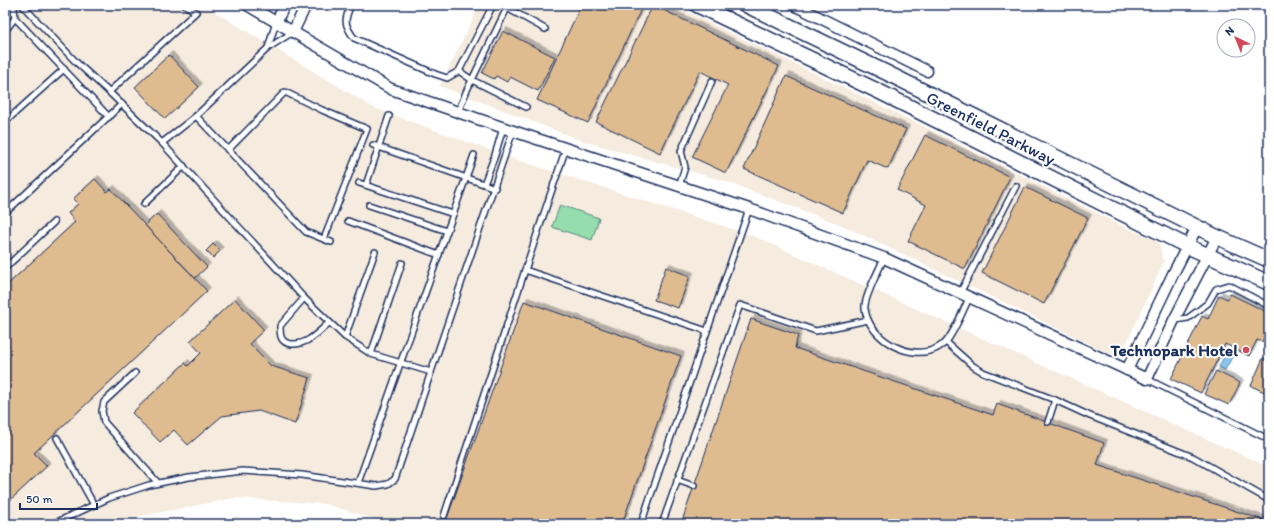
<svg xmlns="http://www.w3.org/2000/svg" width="1274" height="529" font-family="Itim,sans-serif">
  <defs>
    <filter id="shadow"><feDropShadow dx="3.5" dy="-3.5" stdDeviation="0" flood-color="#0004"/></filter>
  </defs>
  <rect width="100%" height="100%" fill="#fff"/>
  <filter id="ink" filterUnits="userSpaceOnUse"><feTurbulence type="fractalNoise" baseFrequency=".025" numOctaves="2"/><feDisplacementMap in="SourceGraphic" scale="8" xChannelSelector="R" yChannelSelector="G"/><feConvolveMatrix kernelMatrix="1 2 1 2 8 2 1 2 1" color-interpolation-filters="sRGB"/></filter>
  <g filter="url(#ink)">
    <g fill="#f5ebde">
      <polygon points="5,5 203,5 374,108 517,160 751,235 1269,467 1269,524 390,524 326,504 235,498 125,519 112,524 5,524"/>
      <polygon points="480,5 673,5 925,127 1126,228 1158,241 1164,261 1127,342 1111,354 844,226 725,181 583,141 440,86"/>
      <polygon points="218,521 291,524 201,524"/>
    </g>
    <polygon fill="#95ddac" stroke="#588685" points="560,205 599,218 592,240 552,227"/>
    <polygon fill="#8cc6eb" stroke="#5f8ab3" points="1227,350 1234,354 1225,370 1219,367"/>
    <g fill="#dfbb90" stroke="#1b2f5e" filter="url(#shadow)">
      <polygon points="581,5 643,5 588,123 537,100"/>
      <polygon points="653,5 779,66 726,173 692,157 728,85 700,71 660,153 596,122"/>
      <polygon points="503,31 555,57 538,91 510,77 507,82 496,76 494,79 482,73"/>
      <polygon points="169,55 199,87 165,119 135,87"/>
      <polygon points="786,76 906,129 888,169 867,160 843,213 744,169"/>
      <polygon points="925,135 1010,177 965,269 908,241 926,205 897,190"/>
      <polygon points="95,179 107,192 111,189 207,291 34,453 47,466 5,505 5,287 75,222 68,213 78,204 73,199"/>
      <polygon points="1025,187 1088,218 1044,304 982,273"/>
      <polygon points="157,214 207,267 195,278 145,225"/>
      <polygon points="213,244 220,251 213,258 206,251"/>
      <polygon points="666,267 690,276 678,308 654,300"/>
      <polygon points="1230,294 1269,313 1269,327 1262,342 1257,340 1249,356 1225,344 1201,393 1171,379 1202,316 1208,319 1219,295 1227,299"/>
      <polygon points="235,299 264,330 250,343 253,348 271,366 310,378 295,424 259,411 222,416 188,445 174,430 160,442 132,413 185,363 188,366 201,353 190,341"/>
      <polygon points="524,301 681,356 622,524 445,524"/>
      <polygon points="751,319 798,335 795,348 993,415 997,404 1104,443 1097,465 1269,522 1269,524 681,524"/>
      <polygon points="1263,358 1269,361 1269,394 1251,386"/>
      <polygon points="1216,371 1240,383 1229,405 1204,394"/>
    </g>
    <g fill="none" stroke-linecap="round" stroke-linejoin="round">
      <g stroke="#1b2f5e" stroke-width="8">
        <g id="lane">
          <polyline points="22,5 76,62 109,92 162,143 304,298 345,337 371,354 431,372"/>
          <path d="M351,5c-7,15 -7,19 3,33l81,36 12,4 12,-7"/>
          <polyline points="493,5 459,71 472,80 526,107"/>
          <polyline points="15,18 109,117"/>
          <polyline points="5,31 15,18 14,8 11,5"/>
          <polyline points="268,48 276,22"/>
          <polyline points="109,92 196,12 185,5"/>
          <polyline points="458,112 467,90 507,8 545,29"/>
          <polyline points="196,116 306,232 331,242"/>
          <polyline points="5,122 64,69"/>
          <polyline points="162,143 196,116 268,48 293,32"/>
          <polyline points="373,145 495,188"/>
          <polyline points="228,150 285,92 322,110 367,129 324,239"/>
          <polyline points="359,183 453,214"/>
          <polyline points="484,184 495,155 503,128"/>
          <polyline points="366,185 389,116"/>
          <polyline points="679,186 685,167 681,151 712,81"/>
          <polyline points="144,204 184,166"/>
          <polyline points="369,205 447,231"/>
          <polyline points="5,213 122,104"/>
          <polyline points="348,221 439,255"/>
          <path d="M884,258c-4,10 -21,41 -19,51 4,31 47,54 74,38 2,-2 6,-3 7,-5 9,-11 17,-31 23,-44"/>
          <polyline points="5,268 54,222"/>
          <polyline points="525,270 566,148"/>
          <polyline points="960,293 1016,186"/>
          <path d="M304,298l-24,28c0,9 0,17 12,18 16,1 26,-12 37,-21"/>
          <polyline points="1175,320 1188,318 1199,310 1208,303 1216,289 1229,285 1269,306"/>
          <polyline points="345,337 375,252"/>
          <polyline points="946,342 973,366 983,372 1055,400 1090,416 1193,457 1269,500"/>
          <polyline points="371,354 402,263"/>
          <polyline points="135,373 104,402 102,411 104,422 158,483"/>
          <polyline points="1147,379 1266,438"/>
          <polyline points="1048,422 1055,400"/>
          <polyline points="57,438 94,505"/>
          <polyline points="677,480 694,486"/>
          <polyline points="358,483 474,155"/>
          <polyline points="444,516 525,270 707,331"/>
          <polyline points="53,524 109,498 149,485 189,477 243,471 302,475 376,486 388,484 395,479 431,372 513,131"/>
          <polyline points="641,524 749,209"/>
          <polyline points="662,524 740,305 816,331 868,320"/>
        </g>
      </g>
      <g stroke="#1b2f5e" stroke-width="13">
        <g id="street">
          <polyline points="247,5 391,89 513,131 749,209 884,258 1147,379 1174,320 1217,237"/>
          <polyline points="794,5 927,71"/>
          <polyline points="276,22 285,5"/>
          <polyline points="293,32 306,5"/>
          <polyline points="1127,370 1173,274 1197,227"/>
        </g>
      </g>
      <g stroke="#1b2f5e" stroke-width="17">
        <g id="secondary">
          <polyline points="697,5 880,92 1187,246 1269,283"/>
          <polyline points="746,5 885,72 1217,237 1269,260"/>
        </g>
      </g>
      <use href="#lane" stroke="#fff" stroke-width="5"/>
      <use href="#street" stroke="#fff" stroke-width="10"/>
      <use href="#secondary" stroke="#fff" stroke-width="14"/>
    </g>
  </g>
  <circle fill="#d1495b" stroke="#fff" stroke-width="1.5" cx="1246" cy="350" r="4"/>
  <g text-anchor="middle" stroke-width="4" stroke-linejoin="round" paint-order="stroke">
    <g font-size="17" fill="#1b2f5e" stroke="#fff">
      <text transform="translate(991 128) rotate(27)" y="6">Greenfield Parkway</text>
    </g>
    <g font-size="17" font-weight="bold" fill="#1b2f5e" stroke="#fff" text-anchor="end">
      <text x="1238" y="356">Technopark Hotel</text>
    </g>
  </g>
  <rect width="1274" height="529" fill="none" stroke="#fff" stroke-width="20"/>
  <rect x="10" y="10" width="1254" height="509" fill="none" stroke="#1b2f5e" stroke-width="1.5" filter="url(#ink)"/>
  <g transform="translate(1236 38) rotate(317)"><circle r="19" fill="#ffffff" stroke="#a4acbf"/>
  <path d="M0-3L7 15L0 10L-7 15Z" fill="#d1495b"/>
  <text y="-6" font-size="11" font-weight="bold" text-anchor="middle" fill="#1b2f5e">N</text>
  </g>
  <path d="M20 503v6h77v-6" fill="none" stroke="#1b2f5e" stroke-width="2"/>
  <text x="26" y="503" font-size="12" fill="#1b2f5e" stroke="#ffffff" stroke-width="3" paint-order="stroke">50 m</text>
</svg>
